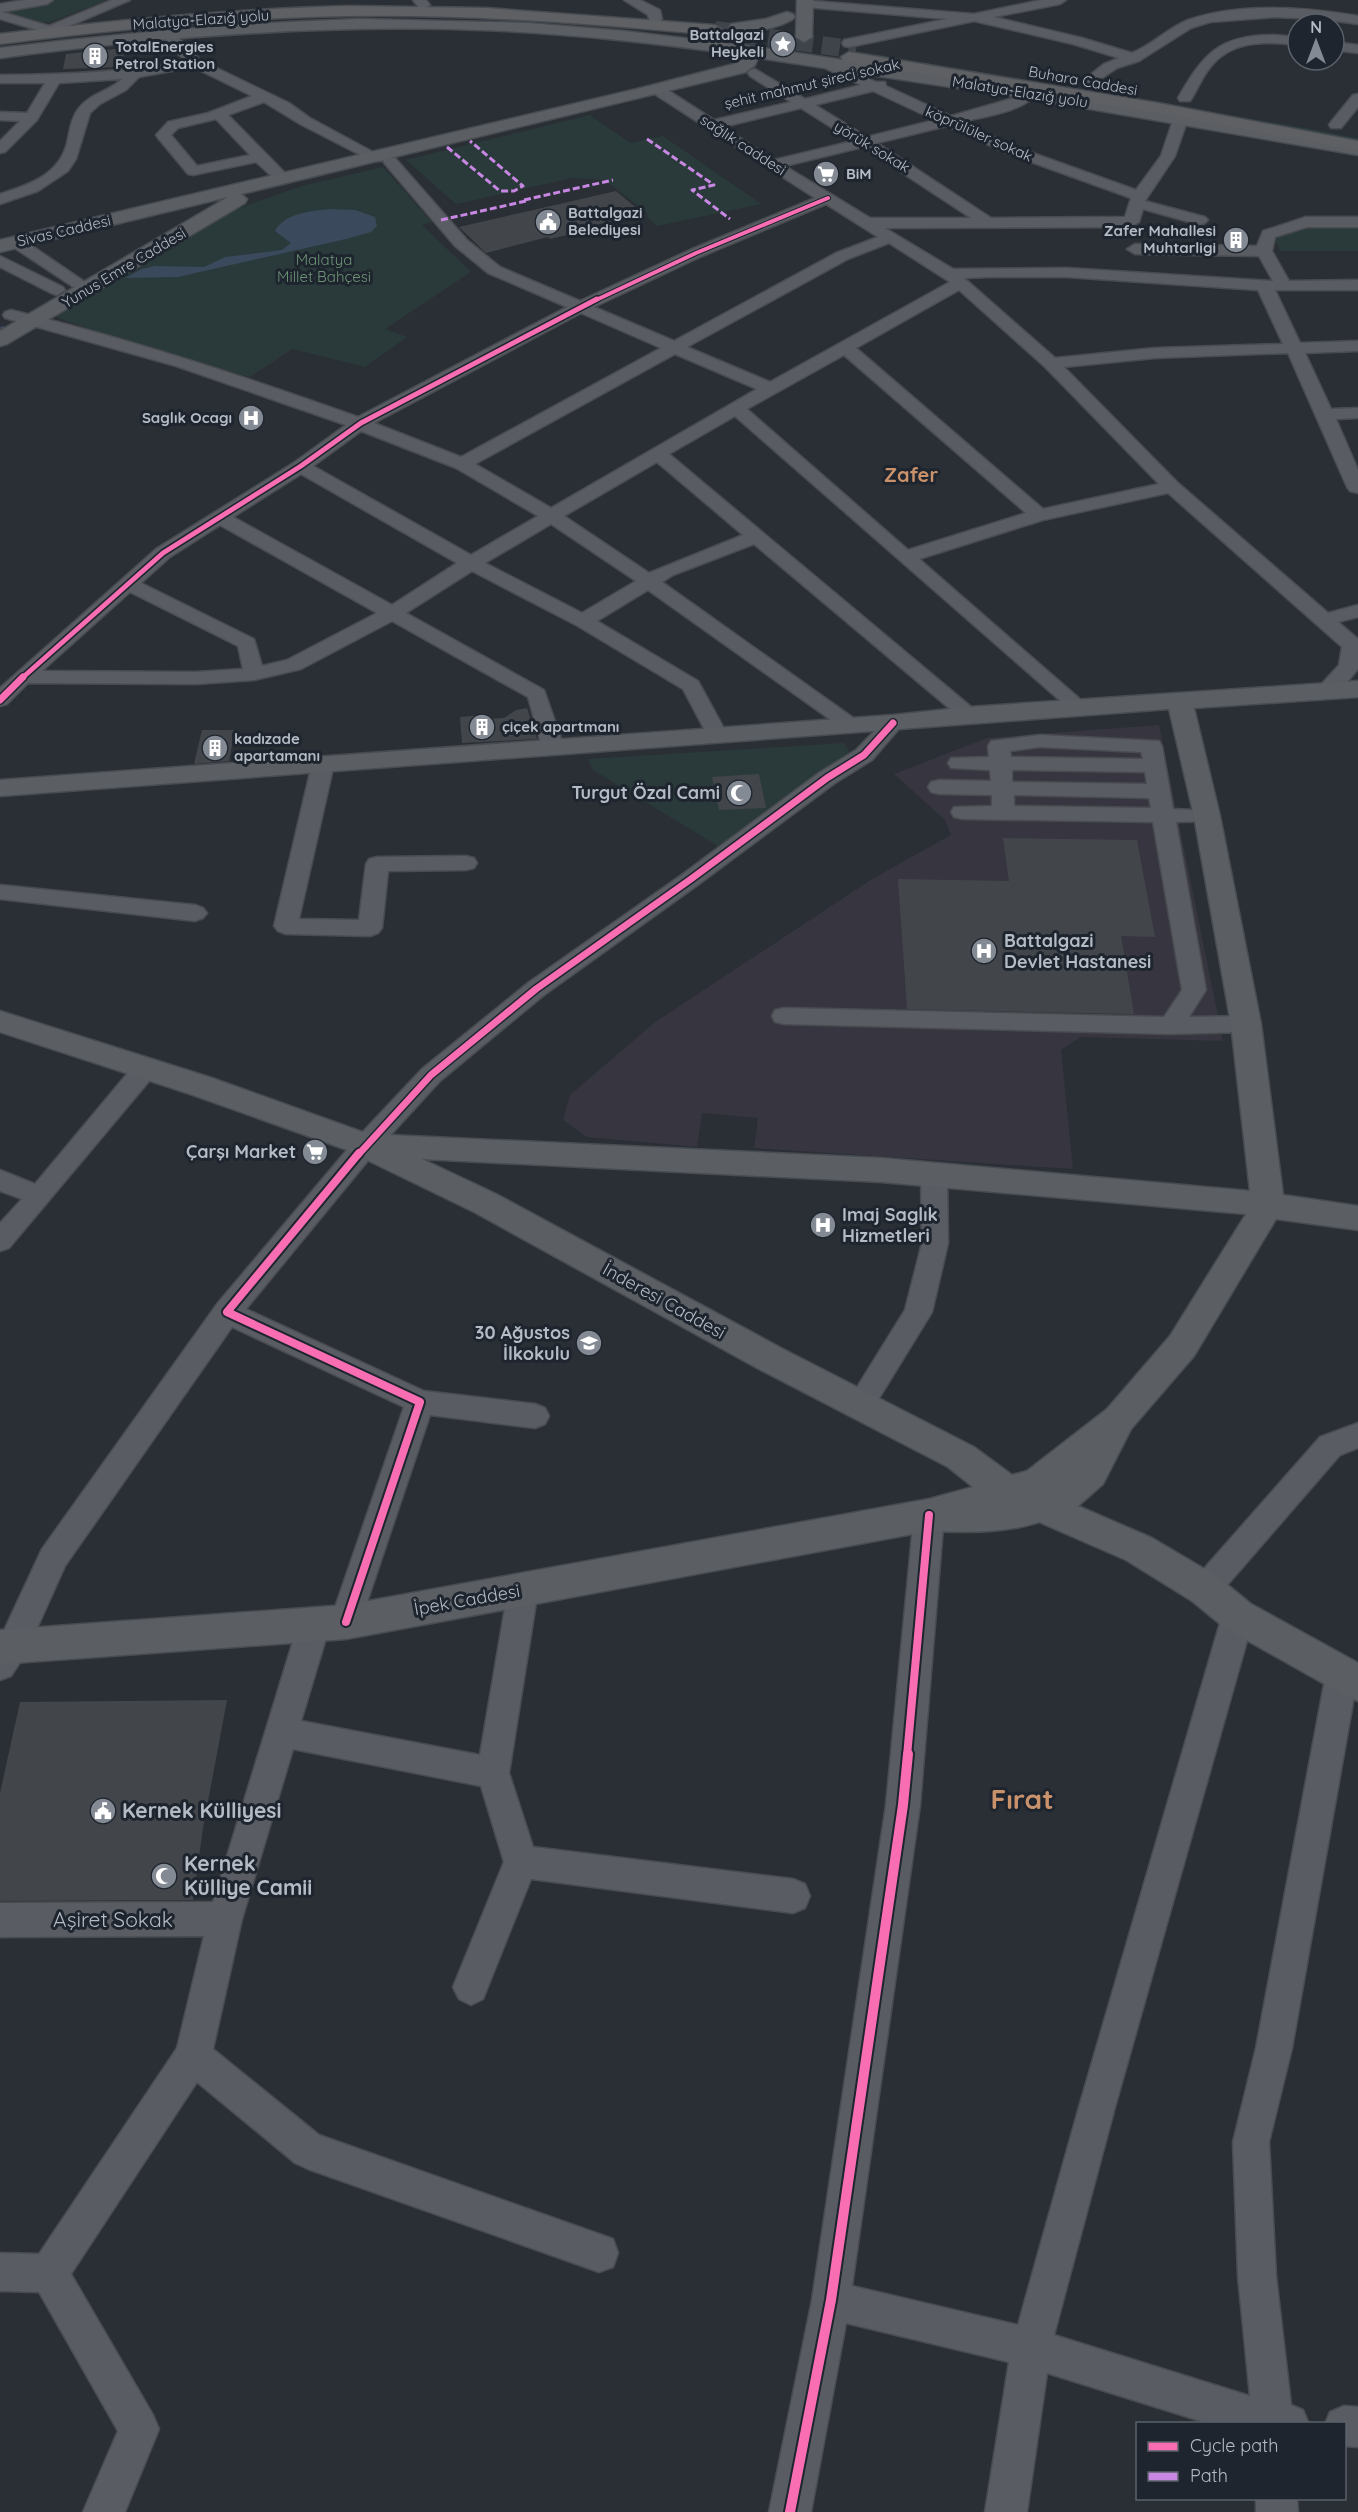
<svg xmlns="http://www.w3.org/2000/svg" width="1358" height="2512" font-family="Quicksand,sans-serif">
  <rect width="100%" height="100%" fill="#2a2f35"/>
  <polygon fill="#363540" points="1159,725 1223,1041 1081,1037 1061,1050 1073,1169 754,1148 758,1118 702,1113 697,1147 587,1137 563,1120 570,1095 654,1023 872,879 951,835 945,820 894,774 987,738"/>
  <g fill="#2a3a3b">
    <polygon points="53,0 108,0 51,22 38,22 1,10 45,5"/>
    <polygon points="862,52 1317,130 1358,138 1358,142 1057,87 860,55"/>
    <polygon points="590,115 630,143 663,136 761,204 657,226 647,217 647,213 605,180 572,178 456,204 406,160"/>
    <polygon points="383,167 432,222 422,225 471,272 385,329 407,337 365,367 292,349 250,377 133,345 53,316 225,213 302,186"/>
    <polygon points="1306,227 1358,227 1358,251 1280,251 1274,236"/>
    <polygon points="844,743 849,752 718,846 593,770 588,759"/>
  </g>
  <path fill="#3a495c" d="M330,209l25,1 20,7 2,9 -6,6 -25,7 -168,38 -53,1 17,-9 13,-3 49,1 21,-10 57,-7 9,-7 -16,-12c9,-18 37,-20 55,-22z"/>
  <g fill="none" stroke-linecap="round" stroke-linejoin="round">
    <polyline stroke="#3a495c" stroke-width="4" points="0,330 3,328"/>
  </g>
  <g fill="#42464b">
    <polygon points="124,48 123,67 63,69 66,54"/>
    <polygon points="616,191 646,216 623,221 621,219 578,229 580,232 550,239 548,237 486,253 459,227"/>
    <polygon points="527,708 537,739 462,743 460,717 484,715 484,719 504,718 516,710"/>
    <polygon points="202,730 235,730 229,761 194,764"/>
    <polygon points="759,774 766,808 719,810 712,777"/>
    <polygon points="1003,838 1137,840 1155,937 1121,936 1134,1014 907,1009 898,879 1009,881"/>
    <polygon points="227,1700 203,1828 193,1900 0,1901 0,1793 20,1702"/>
  </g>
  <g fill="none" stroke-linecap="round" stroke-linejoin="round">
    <polyline stroke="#3f444b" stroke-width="18" stroke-dasharray="18 9" stroke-linecap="butt" points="715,30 856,50"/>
    <g stroke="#484b50" stroke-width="3">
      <g id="minor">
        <polygon points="24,0 53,0 47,4 2,12 49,26 112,0 130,0 60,30 50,29 44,32 0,19 0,4"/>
        <polygon points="413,0 426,0 430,5 424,9 419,8"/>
        <polygon points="624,0 640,0 660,10 662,19 660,22 650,22 648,15"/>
        <path d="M801,0l173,14 67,-14h25l-6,4 -66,13 88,21 50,15c20,-8 36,-25 56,-33 52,-18 117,-13 170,-4v8l-37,-5 -47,-2 -64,5 -19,6 -52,33 -22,7 -27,18 -5,-1 -2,-3 2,-3 19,-15 15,-6 -46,-14 -99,-23 -125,26 -5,-1 -2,-3 2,-3 103,-21 -142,-12 -6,-4z"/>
        <path d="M166,29l5,1 29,30 89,43 21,15 74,40 -2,3h-10l-72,-37 -36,-22 -36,13 60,61 2,3 -2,3h-10l-22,-20 -63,13 -5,-1 -30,-36 -2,-3 12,-13 40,-9 44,-17 -59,-29 -54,10 -13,13 -26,14 -10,9 -14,46 -8,12 -30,20 -38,13v-10c29,-9 59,-19 67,-51 3,-13 4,-25 12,-35 11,-14 30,-17 43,-29l-63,4 -22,37 -32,32 -5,1v-12l20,-20 -20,-1v-8l27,1 18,-30h-45v-8c63,0 124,-3 185,-14l-26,-28zM216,119l34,36 -53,11 -26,-31 7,-7z"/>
        <path d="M1274,35l24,2v8c-33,-4 -68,-5 -89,24 -8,10 -12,22 -19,32h-10l-2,-3c26,-45 41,-63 96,-63z"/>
        <polygon points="1334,42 1358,45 1358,53 1334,50"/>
        <path d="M823,58l53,24h9l1,4 65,30 63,-18 12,-8h10l2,3c-16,19 -52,23 -76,29l54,25 120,43 25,-34 11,-33 6,-7 5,-1 7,4 -4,5 -11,32 -30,45 60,16 3,3 -3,3 -5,2 -57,-16 -4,13 -8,5 -246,1 68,41 114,-1 206,13 -14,-25 -124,-2 -8,-5 8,-5 122,2 6,-15 43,-14h52v10h-51l-32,10 -3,14 17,30 69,-1v10h-83l25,53 58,-2v10l-53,2 26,56 27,-1v10l-22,1 22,51v23l-8,-2 -3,-4 -59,-134 -133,5 -91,9 114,116 150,130 30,-8v12l-20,5 20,17v30c-10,12 -22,30 -39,25l-3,-4 23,-25 3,-18 -174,-154 -125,27 -124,39 170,148 -3,4 -7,2 -7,-2 -337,-295 -66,38 307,257 3,4 -3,4 -7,2 -7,-2 -208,-175 -81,31 -11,7 197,140 4,4 -4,4 -7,2 -7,-2 -197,-140 -51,31 101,60 30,55 -4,4 -7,2 -7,-2 -27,-51 -107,-64 -104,-54 -66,42 138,77 20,57 -3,5 -8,1 -8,-1 -3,-5 -14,-50 -136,-76 -91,48 -47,11 -58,4 -168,-1 -21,21 -7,2v-18l156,-139 139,-87 51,-37 -170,-59 -171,-48 -2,-3 2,-3 6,-2c118,29 233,66 347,107l209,-110 -79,-34 -33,-27 -70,-82 -2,-3 2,-3h10l72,82 33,27 80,34 110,-51 125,-52 -162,-105 -2,-3 2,-3h10l51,33 77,-18 -41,-26 -2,-3 2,-3 5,-1 50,30 56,-14 -43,-20 -2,-3zM873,91l62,29 -68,17 -52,-32zM801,108l52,33 -79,19 -51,-33zM947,126l59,27 125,45 -6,19 -134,1 -114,-75zM863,147l108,71h-101l-85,-52zM826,204l52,33 -42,16 -162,88 -80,-34 108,-51zM889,243l61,39 -180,100 -83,-35 161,-88zM989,277h78l191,13 25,54 -128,4 -100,10 -91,-80zM959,290l86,77 114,117 -116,25 -187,-161zM581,313l80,35 -200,109 -87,-34zM675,354l82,35 -206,119 -76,-44zM844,355l182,158 -118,37 -161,-141zM361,431l95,37 82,48 -67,39 -158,-89zM657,462l86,73 -94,38 -85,-57zM301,474l156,89 -65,42 -159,-88zM551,524l82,55 3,2 -54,32 -97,-50zM220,525l157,88 -90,47 -25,6 -8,-27 -113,-56 29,-26zM130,592l108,54 5,23 -47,3 -154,-1z"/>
        <polygon points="1358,94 1358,107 1341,128 1331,128 1329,125 1331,122 1353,95"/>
        <polygon points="16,237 22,239 95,289 93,292 81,292 10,245 8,242"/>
        <polygon points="0,256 63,287 65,290 57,295 51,293 0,267"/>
        <polygon points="893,717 900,719 904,723 872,760 835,783 699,884 544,995 440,1081 375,1152 246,1309 424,1391 535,1404 545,1408 549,1416 545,1424 535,1428 430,1415 357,1632 346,1636 335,1632 330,1622 404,1407 232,1327 65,1566 25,1655 11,1676 0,1680 0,1639 42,1549 217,1304 357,1138 422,1069 528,983 683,874 819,773 856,750 886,719"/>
        <path d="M1040,735l119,6 3,5 11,63 42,2 3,5 -3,5 -39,1 30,168 -17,27 57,-1 9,2 3,6 -3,6 -9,2 -75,2 -387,-10 -9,-2 -3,-6 3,-6 9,-2 380,9 18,-27 -29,-168 -191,-3 -8,-2 -3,-5 3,-5 38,-1v-11l-53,-1 -8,-2 -3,-5 3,-5 8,-2 52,1 -1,-11 -39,-2 -3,-5 3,-5 38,-1 -1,-11 3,-5zM1040,747l101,5 2,7 -132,-2 -1,-6zM1012,770l133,2 2,12 -135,-2zM1014,795l135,3 2,10 -137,-2z"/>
        <polygon points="323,757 331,759 334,764 299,919 359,920 366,864 369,859 377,857 466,856 474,858 477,863 474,868 466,870 388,871 382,928 378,933 370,936 286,934 278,931 274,926 312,764 315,759"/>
        <polygon points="0,885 195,905 203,908 207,913 203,918 195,921 0,899"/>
        <polygon points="146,1059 155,1062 158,1068 155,1074 9,1248 0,1251 0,1223 22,1199 0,1191 0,1170 35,1184 137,1062"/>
        <polygon points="934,1164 943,1167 947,1174 948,1243 932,1312 870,1413 860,1417 850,1413 846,1405 905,1310 922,1243 921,1174 925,1167"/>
        <polygon points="1358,1423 1358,1448 1340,1455 1216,1598 1205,1602 1194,1598 1190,1589 1194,1580 1320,1437"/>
        <polygon points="929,1502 940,1506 944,1515 920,1805 852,2286 1018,2325 1079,2107 1222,1616 1227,1606 1238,1602 1249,1606 1254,1616 1115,2107 1054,2335 1250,2396 1238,2276 1233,2142 1256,2048 1326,1674 1331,1664 1342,1660 1353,1664 1358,1674 1292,2048 1269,2142 1276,2276 1291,2405 1303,2410 1309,2424 1210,2424 1047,2373 1027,2512 985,2512 1009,2362 846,2323 811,2512 769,2512 812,2300 886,1805 914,1515 918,1506"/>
        <polygon points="523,1577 534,1581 538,1590 509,1773 533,1847 793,1879 805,1884 810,1896 805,1908 793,1913 531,1879 483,1999 471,2005 459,1999 453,1987 504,1862 481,1786 293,1749 242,1919 213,2049 319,2135 599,2234 613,2239 618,2253 613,2267 599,2272 308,2169 295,2163 197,2082 71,2274 153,2415 159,2429 125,2512 83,2512 118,2431 39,2292 0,2291 0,2253 39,2254 177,2048 204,1936 0,1937 0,1903 213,1902 298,1625 303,1615 314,1611 325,1615 330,1625 301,1721 480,1755 508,1590 512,1581"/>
        <polygon points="1344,2406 1358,2407 1358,2447 1344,2446 1344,2424 1325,2424 1330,2412"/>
        <polygon points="1256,2498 1297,2498 1298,2512 1256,2512"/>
      </g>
    </g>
    <g stroke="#474b52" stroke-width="3">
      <g id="major">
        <polygon points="797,0 813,0 812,37 804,42 796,37"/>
        <path d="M787,12l6,2 2,3c-9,10 -57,21 -66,10l2,-3 35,-5z"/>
        <path d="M360,19l168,4 96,8 126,15 299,45 309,54v10l-309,-53 -291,-44 -3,7 -9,7 -505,122 6,5 -2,4 -238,141 -7,2v-15l228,-134 -228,55v-12l641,-152 93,-24 7,-5v-4c-86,-12 -174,-22 -261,-25 -161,-6 -321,7 -480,28v-10c120,-15 239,-25 360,-29z"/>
        <path d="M1358,681v16l-164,11 26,108 41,208 22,171 75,11v24l-82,-11 -82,137 -63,73 -28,55 -25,22 74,32 66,39 33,27 107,59v38l-14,-6 -119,-67 -33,-27 -66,-41 -87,-38c-35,12 -74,10 -110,9l-583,108 -346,25v-34l346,-25 583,-106 44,-12 -25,-20 -191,-99 -283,-156 -107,-52 -3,-4 -174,-62 -190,-62v-21l212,67 156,56 513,24 369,33 -19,-167 -37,-208 -25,-107 -1169,87v-16l893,-65 76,-8zM422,1159l459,23 365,32 -76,122 -63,73 -80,62 -15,4 -38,-28 -193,-99 -285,-154z"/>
      </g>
    </g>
    <g stroke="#464b51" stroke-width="3">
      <g id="highway">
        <path d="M348,6l138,2 229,17 8,5 -8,5c-122,-11 -244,-21 -367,-19 -116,2 -232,13 -348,28v-10c116,-14 231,-25 348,-28z"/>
        <polygon points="849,52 1158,103 1358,141 1358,151 1158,113 843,61 841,57"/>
      </g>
    </g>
    <use href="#minor" fill="#595c62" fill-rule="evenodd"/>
    <use href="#major" fill="#5b5f64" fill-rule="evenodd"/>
    <use href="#highway" fill="#5e6063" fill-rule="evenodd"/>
    <g stroke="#c787e3" stroke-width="3" stroke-dasharray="7 3" stroke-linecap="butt">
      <polyline points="647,139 714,185 692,190 730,219"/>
      <polyline points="447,147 500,191 514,191 523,186 470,141"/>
      <polyline points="524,200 613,180"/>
      <polyline points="441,220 526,201"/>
    </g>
    <g stroke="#1e252e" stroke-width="6">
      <polyline id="cycleway-far4" points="594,301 696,253 828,198"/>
    </g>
    <g stroke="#1e252e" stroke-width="8">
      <polyline id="cycleway-far3" points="21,679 163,553 301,466 361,423 597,299"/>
    </g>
    <g stroke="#1e252e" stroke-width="10">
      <g id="cycleway-far2">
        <polyline points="0,700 23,677"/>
        <polyline points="358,1155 431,1075 536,989 691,879 827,778 864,755 893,723"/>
      </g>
    </g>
    <g stroke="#1e252e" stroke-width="12">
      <g id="cycleway-far1">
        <polyline points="346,1622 420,1402 227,1312 359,1153"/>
        <polyline points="907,1756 929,1515"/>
      </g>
    </g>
    <g stroke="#1e252e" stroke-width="14">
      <polyline id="cycleway" points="790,2512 831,2300 903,1805 908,1754"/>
    </g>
    <use href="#cycleway-far4" stroke="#f96db3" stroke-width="4"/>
    <use href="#cycleway-far3" stroke="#f96db3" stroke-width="5"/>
    <use href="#cycleway-far2" stroke="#f96db3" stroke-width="7"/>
    <use href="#cycleway-far1" stroke="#f96db3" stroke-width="8"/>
    <use href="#cycleway" stroke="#f96db3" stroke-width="10"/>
  </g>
  <defs>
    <g id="sight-disc" transform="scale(1.35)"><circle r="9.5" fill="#848a93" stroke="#1e252e"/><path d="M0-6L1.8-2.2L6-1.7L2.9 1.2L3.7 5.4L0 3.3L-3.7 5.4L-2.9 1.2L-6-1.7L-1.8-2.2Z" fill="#fff"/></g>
    <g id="building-disc" transform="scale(1.35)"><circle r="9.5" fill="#848a93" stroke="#1e252e"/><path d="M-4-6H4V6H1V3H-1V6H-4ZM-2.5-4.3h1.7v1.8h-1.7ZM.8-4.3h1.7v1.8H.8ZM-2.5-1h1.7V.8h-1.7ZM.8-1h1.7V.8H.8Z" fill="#fff"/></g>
    <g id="supermarket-disc" transform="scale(1.35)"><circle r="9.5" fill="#848a93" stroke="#1e252e"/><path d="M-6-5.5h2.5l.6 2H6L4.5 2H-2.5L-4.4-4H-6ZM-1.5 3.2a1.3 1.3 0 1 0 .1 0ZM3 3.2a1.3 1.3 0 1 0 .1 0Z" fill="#fff"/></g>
    <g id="civic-disc" transform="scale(1.35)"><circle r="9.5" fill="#848a93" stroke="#1e252e"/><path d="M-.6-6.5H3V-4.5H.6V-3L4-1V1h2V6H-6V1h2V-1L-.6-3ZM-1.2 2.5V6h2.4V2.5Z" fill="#fff"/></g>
    <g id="hospital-disc" transform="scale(1.35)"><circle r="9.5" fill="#848a93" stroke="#1e252e"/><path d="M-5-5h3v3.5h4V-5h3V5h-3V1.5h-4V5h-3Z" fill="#fff"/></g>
    <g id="mosque-disc" transform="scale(1.35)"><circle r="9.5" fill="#848a93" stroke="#1e252e"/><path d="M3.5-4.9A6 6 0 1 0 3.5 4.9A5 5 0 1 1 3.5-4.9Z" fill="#fff"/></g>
    <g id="school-disc" transform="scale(1.35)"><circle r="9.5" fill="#848a93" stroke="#1e252e"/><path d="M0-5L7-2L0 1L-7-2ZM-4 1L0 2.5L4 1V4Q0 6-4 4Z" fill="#fff"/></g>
  </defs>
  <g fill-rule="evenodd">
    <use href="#sight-disc" x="783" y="44"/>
    <use href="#building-disc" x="95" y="56"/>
    <use href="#supermarket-disc" x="826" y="174"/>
    <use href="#civic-disc" x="548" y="222"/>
    <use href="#building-disc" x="1236" y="240"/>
    <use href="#hospital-disc" x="251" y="418"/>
    <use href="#building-disc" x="482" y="727"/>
    <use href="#building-disc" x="215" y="748"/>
    <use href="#mosque-disc" x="739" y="793"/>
    <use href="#hospital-disc" x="984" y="951"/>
    <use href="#supermarket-disc" x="315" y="1152"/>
    <use href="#hospital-disc" x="823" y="1225"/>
    <use href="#school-disc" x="589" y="1343"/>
    <use href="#civic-disc" x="103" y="1811"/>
    <use href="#mosque-disc" x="164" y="1876"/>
  </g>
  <g text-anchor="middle" stroke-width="6" stroke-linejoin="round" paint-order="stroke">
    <g font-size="15" fill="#b4bbc5" stroke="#1e252e">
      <text transform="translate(201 20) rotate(-4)" y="5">Malatya-Elazığ yolu</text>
      <text transform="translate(1083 81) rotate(10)" y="5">Buhara Caddesi</text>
      <text transform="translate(812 84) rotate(-13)" y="5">şehit mahmut şireci sokak</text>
      <text transform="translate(1020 92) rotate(9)" y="5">Malatya-Elazığ yolu</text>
      <text transform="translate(979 134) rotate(24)" y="5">köprülüler sokak</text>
      <text transform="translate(743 145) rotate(33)" y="5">sağlık caddesi</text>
      <text transform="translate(872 147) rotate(31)" y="5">yörük sokak</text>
      <text transform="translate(64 231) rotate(-13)" y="5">Sivas Caddesi</text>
      <text transform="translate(124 268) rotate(-31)" y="5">Yunus Emre Caddesi</text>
    </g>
    <g font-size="15" font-weight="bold" fill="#b4bbc5" stroke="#1e252e" text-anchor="start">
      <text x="764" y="40" text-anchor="end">Battalgazi<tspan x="764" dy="17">Heykeli</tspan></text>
      <text x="115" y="52">TotalEnergies<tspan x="115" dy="17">Petrol Station</tspan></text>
      <text x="846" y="179">BiM</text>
      <text x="568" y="218">Battalgazi<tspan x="568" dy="17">Belediyesi</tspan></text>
      <text x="1216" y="236" text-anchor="end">Zafer Mahallesi<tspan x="1216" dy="17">Muhtarligi</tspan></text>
      <text x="232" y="423" text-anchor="end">Saglık Ocagı</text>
      <text x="502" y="732">çiçek apartmanı</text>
      <text x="234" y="744">kadızade<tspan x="234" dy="17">apartamanı</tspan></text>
    </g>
    <g font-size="15" fill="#6d9475" stroke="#1e252e">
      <text x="324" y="265">Malatya<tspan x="324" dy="17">Millet Bahçesi</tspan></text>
    </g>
    <g font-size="18" font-weight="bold" fill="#b4bbc5" stroke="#1e252e" text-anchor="end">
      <text x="720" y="799">Turgut Özal Cami</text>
      <text x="1004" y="947" text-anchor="start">Battalgazi<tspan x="1004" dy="21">Devlet Hastanesi</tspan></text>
      <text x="296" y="1158">Çarşı Market</text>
      <text x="842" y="1221" text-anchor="start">Imaj Saglık<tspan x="842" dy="21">Hizmetleri</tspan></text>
      <text x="570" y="1339">30 Ağustos<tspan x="570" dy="21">İlkokulu</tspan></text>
    </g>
    <g font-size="18" fill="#b4bbc5" stroke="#1e252e">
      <text transform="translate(664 1301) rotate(29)" y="6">İnderesi Caddesi</text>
      <text transform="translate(467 1600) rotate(-10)" y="6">İpek Caddesi</text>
    </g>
    <g font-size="20" font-weight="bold" fill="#c9926b" stroke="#1e252e">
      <text x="911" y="482">Zafer</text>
    </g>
    <g font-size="21" font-weight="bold" fill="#b4bbc5" stroke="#1e252e" text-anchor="start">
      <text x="122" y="1818">Kernek Külliyesi</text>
      <text x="184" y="1871">Kernek<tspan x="184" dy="24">Külliye Camii</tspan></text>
    </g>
    <g font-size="21" fill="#b4bbc5" stroke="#1e252e">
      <text x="113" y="1927">Aşiret Sokak</text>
    </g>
    <g font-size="28" font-weight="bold" fill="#c9926b" stroke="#1e252e">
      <text x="1022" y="1809">Fırat</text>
    </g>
  </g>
  <rect x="1136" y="2422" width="210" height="78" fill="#1e252e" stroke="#5a616a" stroke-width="1.5"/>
  <rect x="1148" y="2442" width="30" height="9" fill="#f96db3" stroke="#5a616a" stroke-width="1.5"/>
  <text x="1190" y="2452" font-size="18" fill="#b4bbc5">Cycle path</text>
  <rect x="1148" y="2472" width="30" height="9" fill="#c787e3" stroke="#5a616a" stroke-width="1.5"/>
  <text x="1190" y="2482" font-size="18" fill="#b4bbc5">Path</text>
  <g transform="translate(1316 42)"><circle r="28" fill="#1e252e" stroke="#5a616a" stroke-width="1.5"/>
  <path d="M0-4.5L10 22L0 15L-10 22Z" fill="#848a93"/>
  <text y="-9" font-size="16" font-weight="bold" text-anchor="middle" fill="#b4bbc5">N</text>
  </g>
</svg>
